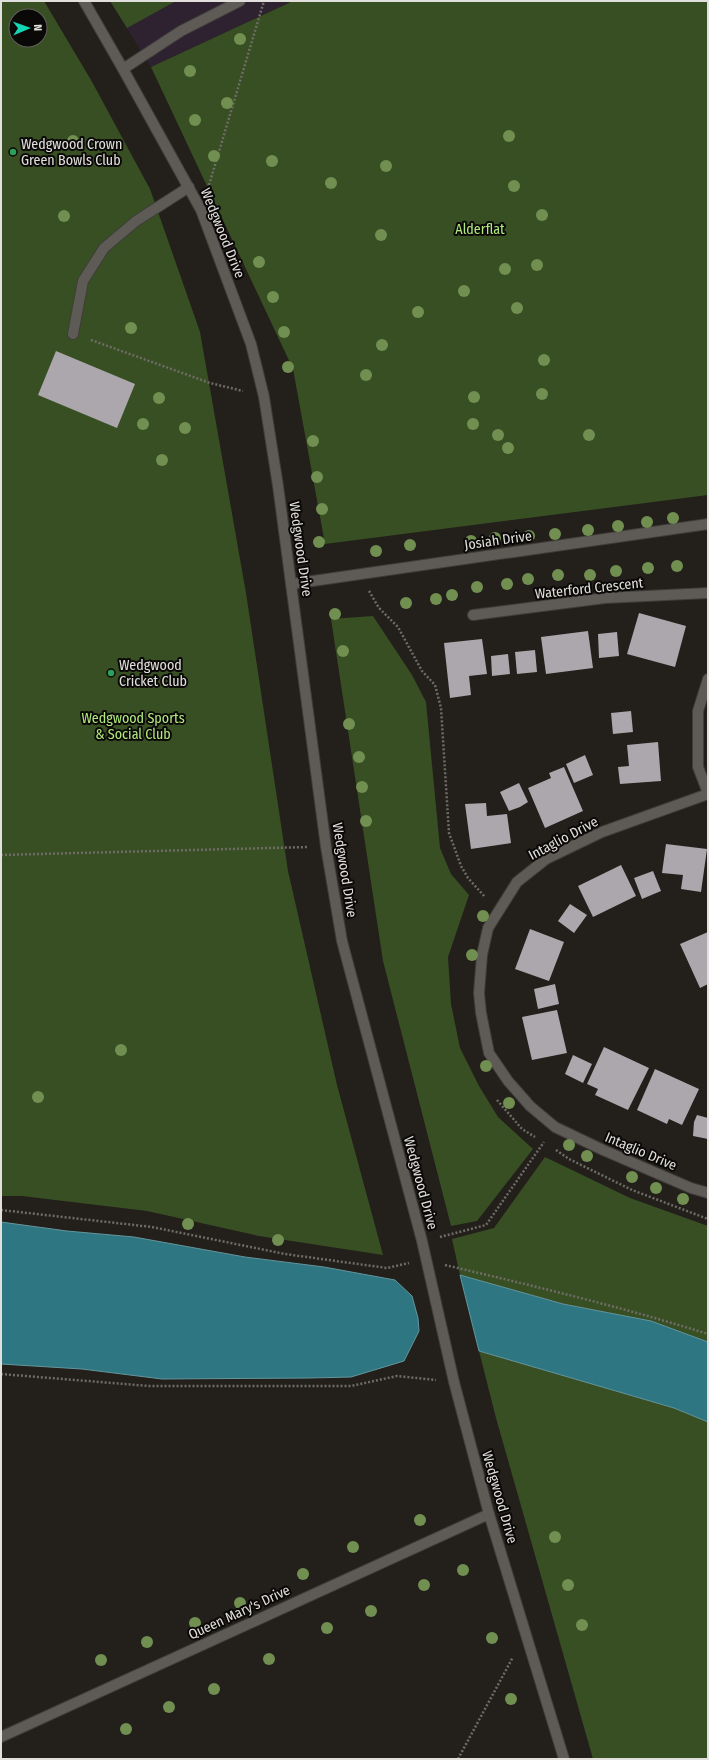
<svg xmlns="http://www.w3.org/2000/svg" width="709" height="1760" font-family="'Fira Sans Condensed',sans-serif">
  <rect width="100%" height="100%" fill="#231f1b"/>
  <polygon fill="#2e2230" points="110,1 293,1 151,67"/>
  <g fill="#384f23" fill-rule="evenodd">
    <path d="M1,1h43l47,79 59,109 50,143 46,261 42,278 49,214 46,170 -124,-19 -112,-25 -125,-15h-21zM16,16h24v24h-24z"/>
    <polygon points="110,1 176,1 127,28"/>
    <polygon points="293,1 708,1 708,495 325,544 293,369 151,67"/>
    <polygon points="373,616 412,675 426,702 440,848 451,874 469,895 448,957 451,1004 460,1048 479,1086 498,1117 533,1149 477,1221 451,1226 383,961 331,619"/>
    <polygon points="545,1157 630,1198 708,1226 708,1342 651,1321 563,1304 460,1275 452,1239 494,1228"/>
    <polygon points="479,1351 674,1408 708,1422 708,1759 593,1759 496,1418"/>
  </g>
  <g fill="#2e7681" stroke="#64969d">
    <polygon points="1,1222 67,1231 134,1237 245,1257 324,1267 395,1280 412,1296 418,1318 419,1331 404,1361 351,1377 310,1378 162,1379 82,1369 1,1364"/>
    <polygon points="460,1275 563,1304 651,1321 708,1342 708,1422 674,1408 479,1351"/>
  </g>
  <g fill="#aba7ad">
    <polygon points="56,351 135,384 117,428 38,395"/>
    <polygon points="639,613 686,626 675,667 627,654"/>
    <polygon points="588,631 593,668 546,674 541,637"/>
    <polygon points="617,632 619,656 599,658 598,634"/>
    <polygon points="482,639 487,674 469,676 471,695 450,698 444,643"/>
    <polygon points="535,650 537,672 517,674 515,652"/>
    <polygon points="508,654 510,674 492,676 491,656"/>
    <polygon points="631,711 633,732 613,734 611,713"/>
    <polygon points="658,742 661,781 620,784 618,767 629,766 627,745"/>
    <polygon points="585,755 593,775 574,783 566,764"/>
    <polygon points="564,767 583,811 545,828 528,788 551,778 549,773"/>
    <polygon points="519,783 528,802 520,807 509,811 500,792"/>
    <polygon points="486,803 487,816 507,814 511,843 471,849 465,804"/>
    <polygon points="666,844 707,849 701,892 681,889 683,875 662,873"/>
    <polygon points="621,865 636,896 593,917 578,886"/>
    <polygon points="653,871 661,891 642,899 634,878"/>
    <polygon points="570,904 587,915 574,933 558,921"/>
    <polygon points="530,929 564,942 549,981 515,969"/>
    <polygon points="708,932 708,984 700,988 680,944"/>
    <polygon points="555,984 559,1004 538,1009 534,989"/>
    <polygon points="557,1010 567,1053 532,1060 522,1017"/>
    <polygon points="604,1047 649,1068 628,1110 595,1095 598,1089 587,1084"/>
    <polygon points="573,1055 592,1064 583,1083 565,1074"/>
    <polygon points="655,1069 699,1089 682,1125 669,1119 667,1124 637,1110"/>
    <polygon points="697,1115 708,1118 708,1139 693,1136 694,1122"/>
  </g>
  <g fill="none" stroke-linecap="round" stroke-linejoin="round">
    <g stroke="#3f3d3a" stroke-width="12">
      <g id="service">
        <polyline points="73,334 83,281 104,248 136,221 189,187"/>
        <polyline points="473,615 605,598 708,593"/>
      </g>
    </g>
    <g stroke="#3f3d3a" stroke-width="12">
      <g id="minor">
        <polyline points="84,1 123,69 181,31 240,1"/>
        <polyline points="292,584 708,524"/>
        <polyline points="708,679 698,711 698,767 708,793"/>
        <polyline points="708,794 602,832 546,859 517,882 488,928 482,955 479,993 481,1013 489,1053 508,1081 530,1106 555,1127 603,1150 691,1188 708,1193"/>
        <polyline points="1,1737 489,1514"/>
      </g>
    </g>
    <g stroke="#3f3d3a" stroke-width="12">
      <polyline id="tertiary" points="123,69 201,210 251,344 264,397 278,486 326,847 342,941 422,1241 454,1382 489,1514 564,1759"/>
    </g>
    <g stroke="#6f6c68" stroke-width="2.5" stroke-dasharray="2 2" stroke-linecap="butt">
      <polyline points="209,185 264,1"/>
      <polyline points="91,340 210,383 243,391"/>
      <polyline points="369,591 379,608 398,627 422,671 435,685 441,708 449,833 461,866 468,878 485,897"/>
      <polyline points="1,855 308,847"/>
      <polyline points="497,1100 522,1129 535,1137"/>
      <polyline points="556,1150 569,1159 632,1190 708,1219"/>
      <polyline points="1,1210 152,1227 285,1254 387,1268 409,1263"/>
      <polyline points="440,1237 486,1225 544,1142"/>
      <path d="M445,1265c89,21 177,42 263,69"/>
      <polyline points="1,1374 149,1386 351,1386 397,1376 436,1380"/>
      <polyline points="458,1759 513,1657"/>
    </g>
    <use href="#service" stroke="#5e5a55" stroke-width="10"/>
    <use href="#minor" stroke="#5e5a55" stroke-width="10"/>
    <use href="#tertiary" stroke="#5e5a55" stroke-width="10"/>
  </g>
  <g fill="#718f50">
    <circle cx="240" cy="39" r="6"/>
    <circle cx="190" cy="71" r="6"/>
    <circle cx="227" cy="103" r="6"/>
    <circle cx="195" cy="120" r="6"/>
    <circle cx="509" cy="136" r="6"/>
    <circle cx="73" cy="141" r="6"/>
    <circle cx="214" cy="156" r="6"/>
    <circle cx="272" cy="161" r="6"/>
    <circle cx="386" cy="166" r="6"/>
    <circle cx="331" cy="183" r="6"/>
    <circle cx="514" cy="186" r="6"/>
    <circle cx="542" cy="215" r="6"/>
    <circle cx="64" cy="216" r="6"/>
    <circle cx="381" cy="235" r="6"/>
    <circle cx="259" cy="262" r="6"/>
    <circle cx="537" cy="265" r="6"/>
    <circle cx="505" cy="269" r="6"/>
    <circle cx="464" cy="291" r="6"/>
    <circle cx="273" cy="297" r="6"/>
    <circle cx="517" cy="308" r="6"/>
    <circle cx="418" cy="312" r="6"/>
    <circle cx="131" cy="328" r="6"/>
    <circle cx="284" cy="332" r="6"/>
    <circle cx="382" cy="345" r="6"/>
    <circle cx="544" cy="360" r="6"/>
    <circle cx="288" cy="367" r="6"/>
    <circle cx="366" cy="375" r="6"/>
    <circle cx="542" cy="394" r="6"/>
    <circle cx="474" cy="397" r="6"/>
    <circle cx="159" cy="398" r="6"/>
    <circle cx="143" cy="424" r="6"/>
    <circle cx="473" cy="424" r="6"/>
    <circle cx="185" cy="428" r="6"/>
    <circle cx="498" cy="435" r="6"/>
    <circle cx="589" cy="435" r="6"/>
    <circle cx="313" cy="441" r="6"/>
    <circle cx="508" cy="448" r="6"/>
    <circle cx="162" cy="460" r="6"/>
    <circle cx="317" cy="477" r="6"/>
    <circle cx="322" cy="509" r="6"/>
    <circle cx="673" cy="518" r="6"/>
    <circle cx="647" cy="522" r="6"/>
    <circle cx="618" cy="526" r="6"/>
    <circle cx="588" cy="530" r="6"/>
    <circle cx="555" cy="534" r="6"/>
    <circle cx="529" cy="536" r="6"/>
    <circle cx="495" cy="538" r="6"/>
    <circle cx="471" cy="541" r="6"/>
    <circle cx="319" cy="542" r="6"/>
    <circle cx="410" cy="545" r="6"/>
    <circle cx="376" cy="551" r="6"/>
    <circle cx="677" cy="566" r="6"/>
    <circle cx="648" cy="568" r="6"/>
    <circle cx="616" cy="571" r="6"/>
    <circle cx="558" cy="575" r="6"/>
    <circle cx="590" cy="575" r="6"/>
    <circle cx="528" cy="579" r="6"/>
    <circle cx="507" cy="584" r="6"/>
    <circle cx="477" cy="587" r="6"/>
    <circle cx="452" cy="595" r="6"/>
    <circle cx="436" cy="599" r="6"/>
    <circle cx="406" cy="603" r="6"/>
    <circle cx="335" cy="614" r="6"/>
    <circle cx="343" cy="651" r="6"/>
    <circle cx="349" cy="724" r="6"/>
    <circle cx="359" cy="757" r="6"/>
    <circle cx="362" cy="787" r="6"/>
    <circle cx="366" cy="821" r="6"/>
    <circle cx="483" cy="916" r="6"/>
    <circle cx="472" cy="955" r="6"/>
    <circle cx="121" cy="1050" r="6"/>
    <circle cx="486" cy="1066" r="6"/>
    <circle cx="38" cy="1097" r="6"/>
    <circle cx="509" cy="1103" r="6"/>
    <circle cx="569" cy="1145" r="6"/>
    <circle cx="587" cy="1156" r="6"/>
    <circle cx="632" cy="1177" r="6"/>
    <circle cx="656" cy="1188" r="6"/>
    <circle cx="683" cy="1199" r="6"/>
    <circle cx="188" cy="1224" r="6"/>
    <circle cx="278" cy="1240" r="6"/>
    <circle cx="420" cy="1520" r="6"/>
    <circle cx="555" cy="1537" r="6"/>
    <circle cx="353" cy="1547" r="6"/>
    <circle cx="463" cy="1570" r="6"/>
    <circle cx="303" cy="1574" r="6"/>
    <circle cx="424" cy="1585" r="6"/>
    <circle cx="568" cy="1585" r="6"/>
    <circle cx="240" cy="1603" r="6"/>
    <circle cx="371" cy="1611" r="6"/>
    <circle cx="195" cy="1623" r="6"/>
    <circle cx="582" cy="1625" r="6"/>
    <circle cx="327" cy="1628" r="6"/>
    <circle cx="492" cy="1638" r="6"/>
    <circle cx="147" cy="1642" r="6"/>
    <circle cx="269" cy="1659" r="6"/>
    <circle cx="101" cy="1660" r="6"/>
    <circle cx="214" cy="1689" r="6"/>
    <circle cx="511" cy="1699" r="6"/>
    <circle cx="169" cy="1707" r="6"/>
    <circle cx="126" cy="1729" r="6"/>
  </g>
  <g fill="#2e9e5b" stroke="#0b0908" stroke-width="1.5">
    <circle cx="13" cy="152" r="4"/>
    <circle cx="111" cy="673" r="4"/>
  </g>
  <g text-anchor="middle" stroke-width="4" stroke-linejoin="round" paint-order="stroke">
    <g font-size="14" fill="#e2e0dd" stroke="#0b0908" text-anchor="start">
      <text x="21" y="149">Wedgwood Crown<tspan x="21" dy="16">Green Bowls Club</tspan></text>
      <text x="119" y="670">Wedgwood<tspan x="119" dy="16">Cricket Club</tspan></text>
    </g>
    <g font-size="14" fill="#b1ea7c" stroke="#0b0908">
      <text x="480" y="234">Alderflat</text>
      <text x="133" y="723">Wedgwood Sports<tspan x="133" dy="16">&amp; Social Club</tspan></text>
    </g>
    <g font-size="14" fill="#e2e0dd" stroke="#0b0908">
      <text transform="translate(223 233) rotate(68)" y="5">Wedgwood Drive</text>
      <text transform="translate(498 540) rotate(-8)" y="5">Josiah Drive</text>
      <text transform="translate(301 549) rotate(82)" y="5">Wedgwood Drive</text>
      <text transform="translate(589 588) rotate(-6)" y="5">Waterford Crescent</text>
      <text transform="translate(563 838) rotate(-28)" y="5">Intaglio Drive</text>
      <text transform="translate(345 870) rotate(81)" y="5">Wedgwood Drive</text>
      <text transform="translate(641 1151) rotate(23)" y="5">Intaglio Drive</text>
      <text transform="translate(421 1183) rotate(75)" y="5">Wedgwood Drive</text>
      <text transform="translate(500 1497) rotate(74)" y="5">Wedgwood Drive</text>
      <text transform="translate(239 1612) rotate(-25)" y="5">Queen Mary's Drive</text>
    </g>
  </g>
  <rect width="709" height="1760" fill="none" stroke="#e2e0dd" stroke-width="4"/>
  <g transform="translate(28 28) rotate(88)"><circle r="19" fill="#0b0908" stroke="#615f5d"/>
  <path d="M0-3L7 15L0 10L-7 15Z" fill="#14d5b3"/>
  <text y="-6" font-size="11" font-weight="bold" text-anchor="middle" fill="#e2e0dd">N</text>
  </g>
</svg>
